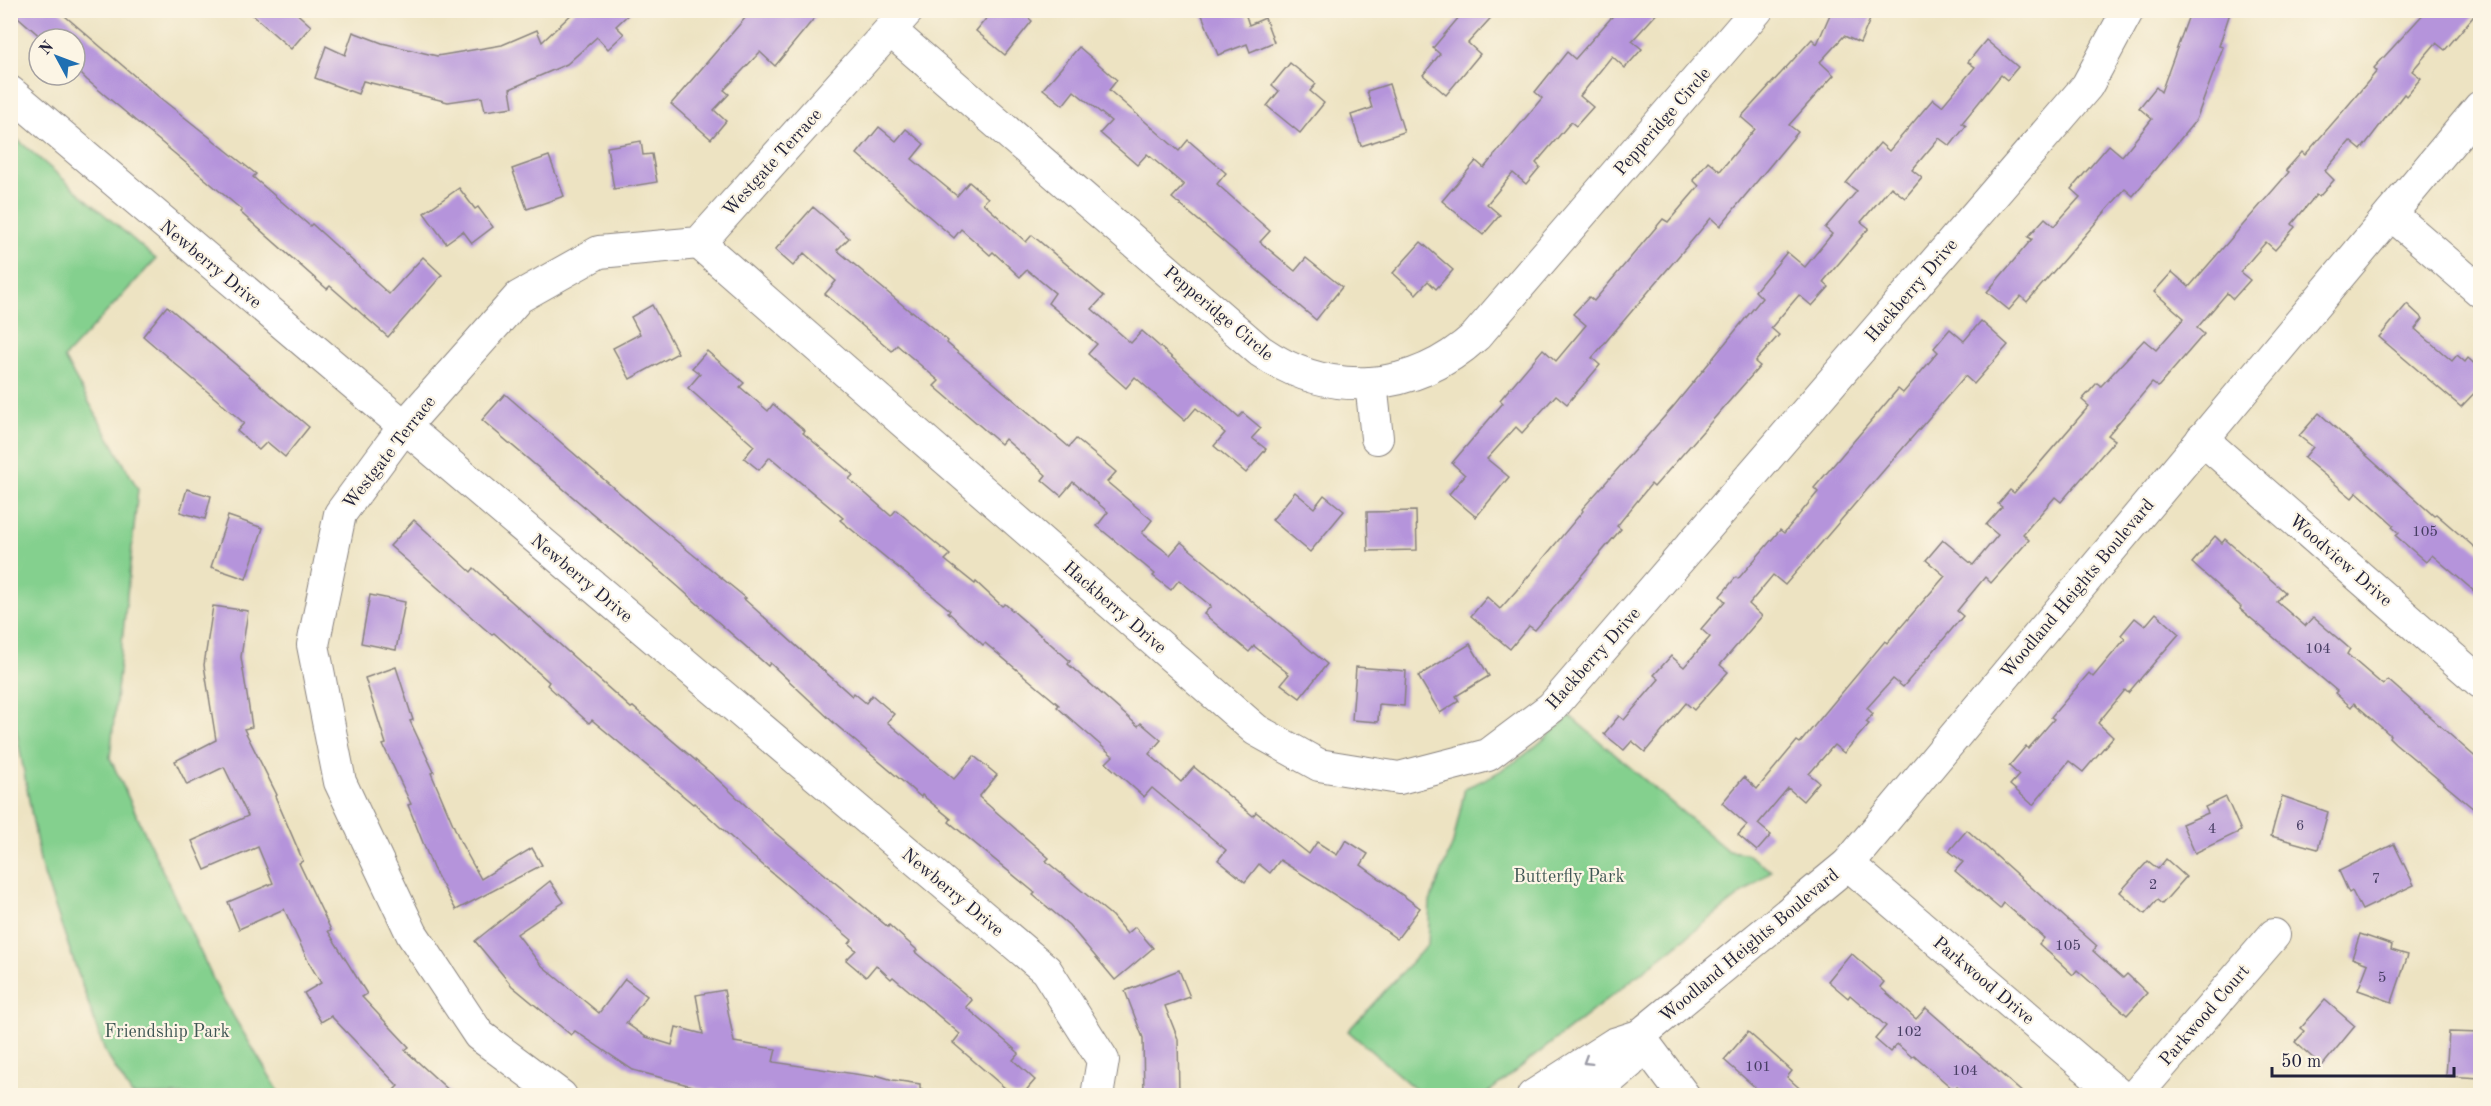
<svg xmlns="http://www.w3.org/2000/svg" width="2491" height="1106" font-family="'Old Standard TT',serif">
  <rect width="100%" height="100%" fill="#fcf5e5"/>
  <filter id="ink" filterUnits="userSpaceOnUse"><feTurbulence type="fractalNoise" baseFrequency=".0167" numOctaves="2"/><feDisplacementMap in="SourceGraphic" scale="12" xChannelSelector="R" yChannelSelector="G"/><feConvolveMatrix kernelMatrix="1 2 1 2 8 2 1 2 1" color-interpolation-filters="sRGB"/></filter>
  <filter id="wash" filterUnits="userSpaceOnUse"><feTurbulence type="fractalNoise" baseFrequency=".008" numOctaves="4" result="noise"/><feDisplacementMap in="SourceGraphic" scale="24" xChannelSelector="R" yChannelSelector="G"/><feGaussianBlur stdDeviation="1.35" result="paint"/><feColorMatrix in="noise" values="0 0 0 0 0 0 0 0 0 0 0 0 0 0 0 0 0 1.4 0 .05"/><feComposite in="paint" operator="in"/></filter>
  <g filter="url(#wash)">
    <rect width="100%" height="100%" fill="#ede3c2"/>
    <g fill="#84d08e" stroke="#537964" stroke-width="1.5">
      <polygon points="11,134 156,259 64,358 138,489 110,758 220,994 281,1095 132,1095 105,1052 41,866 13,712 10,712"/>
      <path d="M1570,716l158,135 17,2 26,18 -286,224h-63l-74,-64 80,-87 2,-42 23,-59 12,-55c45,-18 70,-40 105,-72z"/>
    </g>
    <g id="blocks">
      <g fill="#b594db">
        <polygon points="10,10 58,10 159,97 256,174 253,177 310,226 312,224 389,294 423,257 442,275 388,337 330,286 327,289 240,212 242,210 87,80 75,68 75,39 43,39"/>
        <polygon points="247,10 293,10 311,26 291,49"/>
        <polygon points="576,10 633,10 616,26 624,34 608,49 597,37 567,64 510,89 513,107 485,111 482,97 448,102 363,81 358,94 315,78 326,46 345,55 353,32 382,43 437,56 502,45 537,30 542,42"/>
        <polygon points="752,10 821,10 775,66 760,52 724,90 729,94 714,110 726,121 711,139 671,104"/>
        <polygon points="993,10 1020,10 1032,21 1005,55 976,31"/>
        <polygon points="1200,10 1244,10 1249,25 1265,18 1274,42 1250,52 1247,44 1218,55"/>
        <polygon points="1465,10 1498,10 1468,43 1480,54 1446,95 1423,75 1440,54 1433,48"/>
        <polygon points="1618,10 1660,10 1632,41 1642,49 1625,68 1612,56 1580,96 1593,107 1576,126 1571,122 1536,163 1540,167 1526,184 1513,173 1487,204 1500,215 1483,235 1442,201 1476,161 1484,168 1542,98 1535,92 1567,52 1575,59"/>
        <polygon points="1832,10 1874,10 1860,43 1844,36 1820,62 1834,75 1789,125 1798,132 1720,226 1711,218 1592,358 1600,365 1567,404 1556,395 1522,433 1516,427 1487,459 1509,477 1476,517 1449,494 1465,475 1452,463 1503,403 1500,400 1543,349 1556,361 1586,325 1573,314 1589,297 1594,301 1663,219 1668,222 1699,186 1693,180 1708,161 1720,171 1755,129 1741,117 1812,39 1817,44"/>
        <polygon points="2191,10 2231,10 2219,46 2223,47 2196,120 2133,196 2125,189 2027,302 2021,296 2009,310 1987,292 2032,239 2028,237 2045,218 2054,226 2080,197 2071,189 2109,145 2122,156 2152,119 2139,108 2156,87 2161,92"/>
        <polygon points="2427,10 2479,10 2445,50 2436,43 2412,71 2421,78 2406,96 2404,94 2361,150 2350,141 2325,171 2334,180 2319,197 2316,195 2292,224 2295,227 2275,250 2266,242 2240,272 2250,280 2233,299 2227,293 2197,328 2204,334 2158,387 2152,383 2108,435 2115,440 2061,502 2055,497 2023,534 2029,540 1991,583 1985,577 1957,611 1963,616 1903,687 1893,679 1867,708 1873,714 1866,722 1869,724 1844,753 1834,745 1809,774 1819,782 1803,801 1788,788 1758,824 1771,835 1757,851 1738,835 1747,825 1722,803 1744,777 1757,789 1797,741 1800,743 1885,641 1887,643 1945,576 1926,560 1943,540 1973,565 1998,535 1986,525 2002,507 1998,504 2010,490 2014,493 2089,406 2082,400 2097,383 2101,386 2144,340 2156,350 2184,318 2154,292 2172,272 2189,287 2289,172 2286,170 2302,152 2305,155 2345,109 2377,71 2374,68"/>
        <polygon points="1986,40 2018,67 2007,80 2001,75 1962,123 1966,126 1950,146 1939,138 1912,170 1922,178 1905,198 1891,187 1861,222 1869,228 1823,282 1829,287 1812,306 1799,295 1771,328 1779,335 1755,362 1760,366 1654,487 1651,484 1617,526 1621,529 1535,630 1529,626 1510,649 1471,616 1487,597 1500,609 1516,591 1583,511 1582,509 1673,407 1762,298 1755,291 1787,252 1805,267 1832,234 1825,228 1857,191 1846,183 1880,143 1889,151 1933,99 1942,106 1975,67 1968,62"/>
        <polygon points="1079,47 1117,80 1109,90 1179,151 1188,140 1226,173 1217,184 1270,231 1260,242 1295,271 1306,258 1342,287 1316,320 1172,198 1184,185 1147,154 1137,165 1100,133 1111,121 1074,91 1063,105 1043,89"/>
        <polygon points="1290,63 1316,84 1310,91 1324,103 1300,133 1267,106 1279,91 1272,85"/>
        <polygon points="1389,84 1404,132 1361,146 1351,115 1372,108 1367,91"/>
        <polygon points="879,127 896,141 906,129 924,144 912,159 957,196 969,182 988,198 983,203 1026,242 1032,235 1104,296 1092,309 1131,343 1142,331 1239,417 1243,413 1261,428 1252,438 1266,449 1246,473 1214,446 1225,433 1196,408 1185,421 1135,377 1126,388 1088,354 1097,344 1048,303 1055,293 1027,270 1020,277 993,252 990,255 961,229 954,238 857,154"/>
        <polygon points="641,141 643,155 652,154 657,182 614,189 607,147"/>
        <polygon points="549,156 564,196 527,209 512,169"/>
        <polygon points="459,188 475,209 478,207 493,227 472,243 463,231 446,243 424,213"/>
        <polygon points="813,207 849,238 837,250 911,312 912,311 948,341 947,343 1069,447 1076,439 1116,472 1107,482 1152,520 1142,533 1170,555 1181,542 1327,664 1300,698 1281,684 1289,674 1254,646 1249,652 1204,614 1211,606 1179,580 1171,590 1153,576 1155,574 1097,526 1108,512 1073,482 1061,496 1042,480 1046,475 1005,439 1001,444 934,386 939,381 897,345 892,351 825,294 836,281 804,253 793,266 775,250"/>
        <polygon points="1421,242 1453,270 1436,289 1428,281 1416,294 1393,273"/>
        <polygon points="2407,304 2423,319 2415,329 2452,361 2457,355 2465,362 2468,358 2481,370 2481,386 2461,407 2379,337"/>
        <polygon points="652,305 678,353 630,379 613,348 640,334 631,317"/>
        <polygon points="167,306 309,427 285,457 267,442 259,450 237,431 244,423 143,336"/>
        <polygon points="1981,321 2008,345 1974,384 1965,376 1785,585 1773,575 1749,604 1762,616 1720,665 1728,672 1694,710 1686,703 1645,752 1632,741 1624,750 1604,734 1619,716 1624,720 1659,679 1654,675 1671,656 1684,667 1710,637 1701,629 1725,601 1720,596 1736,577 1738,579 1780,530 1784,533 1818,492 1814,488 1898,389 1903,393 1938,352 1934,348 1950,329 1964,341"/>
        <polygon points="707,351 744,383 740,387 768,411 773,404 805,431 803,433 853,475 849,479 891,516 896,510 950,555 945,560 975,584 976,582 1002,606 1005,604 1070,661 1068,664 1138,726 1141,723 1161,740 1149,754 1181,782 1194,767 1253,816 1256,812 1309,854 1317,842 1337,855 1346,840 1368,854 1361,865 1420,908 1397,939 1346,902 1280,860 1270,873 1259,864 1245,882 1218,860 1226,850 1152,788 1144,797 1106,763 1113,756 1057,707 1059,705 985,643 983,645 948,612 950,610 840,520 843,518 770,457 759,470 744,458 754,446 688,388 700,374 692,368"/>
        <polygon points="505,394 652,521 746,598 744,599 852,696 854,693 866,703 872,695 894,714 887,722 954,779 974,756 997,775 979,797 1049,858 1046,861 1112,916 1127,934 1135,927 1153,948 1115,980 1069,925 1033,895 1035,893 949,822 951,819 922,795 921,797 835,724 770,663 768,666 665,575 482,420"/>
        <polygon points="2319,413 2434,516 2436,514 2481,553 2481,597 2432,555 2426,562 2396,536 2399,533 2392,527 2394,525 2357,492 2352,498 2304,458 2313,447 2299,436"/>
        <polygon points="187,489 211,496 205,519 180,512"/>
        <polygon points="1295,492 1314,508 1324,495 1344,511 1310,552 1272,520"/>
        <polygon points="1416,511 1417,550 1368,551 1367,512"/>
        <polygon points="228,516 263,528 246,579 211,567"/>
        <polygon points="414,520 471,572 474,568 631,708 633,707 715,777 772,830 888,927 889,925 917,950 915,952 972,1000 966,1007 1019,1053 1013,1060 1035,1080 1022,1095 1013,1095 953,1043 960,1034 893,977 891,979 876,965 866,977 846,960 856,950 849,944 852,940 745,850 694,803 693,804 592,720 589,723 547,685 549,682 494,633 492,635 390,546"/>
        <polygon points="2215,536 2222,543 2225,539 2285,592 2277,602 2305,626 2313,617 2350,649 2347,654 2383,685 2388,680 2481,762 2481,815 2395,743 2389,737 2390,735 2354,703 2351,707 2335,693 2337,691 2240,609 2241,607 2192,563"/>
        <polygon points="370,595 405,602 396,650 361,643"/>
        <polygon points="213,606 248,611 241,657 252,727 244,729 277,795 275,796 303,861 299,863 331,930 328,931 367,994 362,997 409,1047 405,1050 454,1095 389,1095 398,1086 331,1016 321,1022 304,993 321,983 309,963 284,909 239,929 228,902 273,883 258,847 205,870 192,841 248,816 224,767 187,785 175,761 216,740 204,665"/>
        <polygon points="2156,613 2179,634 2128,693 2125,690 2098,723 2113,737 2083,772 2069,761 2033,805 2010,785 2019,775 2009,766 2026,746 2028,749 2054,719 2051,717 2089,673 2093,677 2125,639 2121,635 2135,618 2145,626"/>
        <polygon points="1470,644 1489,676 1456,696 1459,701 1440,713 1418,676"/>
        <polygon points="396,667 413,720 410,721 434,772 431,773 461,843 481,879 532,848 542,865 456,910 433,868 408,805 411,804 383,745 386,744 365,678"/>
        <polygon points="1356,667 1406,671 1404,706 1379,704 1378,722 1352,720"/>
        <polygon points="2282,796 2328,812 2318,849 2271,836"/>
        <polygon points="2226,797 2241,831 2195,853 2182,824 2208,813 2205,807"/>
        <polygon points="1967,830 2097,946 2093,951 2123,978 2127,974 2147,993 2127,1015 2077,970 2073,975 2058,961 2039,944 2044,938 2004,903 2000,909 1955,871 1963,862 1949,851"/>
        <polygon points="2394,844 2414,885 2362,910 2352,891 2349,893 2339,871"/>
        <polygon points="2166,859 2186,877 2162,904 2157,900 2145,914 2120,892 2148,861 2158,869"/>
        <polygon points="550,881 564,902 517,934 540,964 599,1013 625,979 647,996 626,1023 646,1037 672,1045 676,1027 703,1034 696,995 724,990 734,1042 776,1049 773,1062 875,1077 876,1075 893,1080 920,1084 920,1089 928,1092 928,1095 747,1095 711,1089 710,1091 633,1070 575,1031 571,1035 512,986 475,941"/>
        <polygon points="2360,934 2392,945 2391,950 2408,955 2392,1002 2358,990 2368,964 2352,958"/>
        <polygon points="1851,953 1884,982 1880,987 1916,1019 1926,1008 2025,1095 1967,1095 1957,1087 1954,1090 1914,1055 1912,1057 1897,1044 1890,1052 1875,1039 1886,1026 1850,995 1848,998 1828,981"/>
        <polygon points="1179,970 1190,997 1165,1006 1178,1039 1179,1095 1144,1095 1143,1038 1125,991"/>
        <polygon points="2325,1000 2355,1026 2322,1066 2295,1042 2305,1031 2301,1028"/>
        <polygon points="1748,1032 1792,1071 1787,1077 1807,1095 1764,1095 1724,1060"/>
        <polygon points="2449,1032 2481,1033 2481,1078 2446,1076"/>
      </g>
    </g>
  </g>
  <g filter="url(#ink)">
    <use href="#blocks" fill-opacity="0" stroke="#88827e" stroke-width="1.5"/>
    <g fill="none" stroke-linecap="round" stroke-linejoin="round">
      <g stroke="#88827e" stroke-width="34">
        <g id="minor">
          <path d="M891,31l369,320c70,48 153,42 216,-15l281,-326"/>
          <polyline points="10,92 1046,970 1103,1060 1097,1096"/>
          <polyline points="2391,214 2480,291"/>
          <polyline points="699,243 1256,730 1319,765 1399,778 1488,755 1552,707 2087,86 2128,10"/>
          <polyline points="1371,383 1377,438"/>
          <polyline points="2202,439 2480,682"/>
          <polyline points="1848,864 2120,1096"/>
          <polyline points="1639,1036 1684,1096"/>
          <polyline points="561,1096 479,1035 412,934 340,782 313,645 340,514 404,427 519,297 599,252 699,243 908,10"/>
          <polyline points="1533,1096 1614,1044 1639,1036 1848,864 2480,107"/>
          <polyline points="1590,1096 1630,1062 1639,1036"/>
          <polyline points="2135,1096 2274,935"/>
        </g>
      </g>
      <use href="#minor" stroke="#fff" stroke-width="32"/>
    </g>
    <defs><path id="oneway-chevron" d="M-2-3.5L2.5 0L-2 3.5" fill="none" stroke-width="1.6" stroke-linecap="round" stroke-linejoin="round" transform="scale(1.5)"/></defs>
    <use stroke="#9c9ca7" href="#oneway-chevron" transform="translate(1587 1061) rotate(148)"/>
  </g>
  <g text-anchor="middle" stroke-width="4.5" stroke-linejoin="round" paint-order="stroke">
    <g font-size="15" fill="#473e63">
      <text x="2425" y="536">105</text>
      <text x="2318" y="653">104</text>
      <text x="2300" y="830">6</text>
      <text x="2212" y="833">4</text>
      <text x="2376" y="883">7</text>
      <text x="2153" y="889">2</text>
      <text x="2068" y="950">105</text>
      <text x="2382" y="982">5</text>
      <text x="1909" y="1036">102</text>
      <text x="1758" y="1071">101</text>
      <text x="1965" y="1075">104</text>
    </g>
    <g font-size="18" fill="#22223b" stroke="#fcf5e5">
      <text transform="translate(1662 121) rotate(-49)" y="6">Pepperidge Circle</text>
      <text transform="translate(772 162) rotate(-48)" y="6">Westgate Terrace</text>
      <text transform="translate(211 264) rotate(40)" y="6">Newberry Drive</text>
      <text transform="translate(1911 290) rotate(-49)" y="6">Hackberry Drive</text>
      <text transform="translate(1219 313) rotate(40)" y="6">Pepperidge Circle</text>
      <text transform="translate(389 452) rotate(-52)" y="6">Westgate Terrace</text>
      <text transform="translate(2341 560) rotate(41)" y="6">Woodview Drive</text>
      <text transform="translate(582 578) rotate(40)" y="6">Newberry Drive</text>
      <text transform="translate(2077 588) rotate(-50)" y="6">Woodland Heights Boulevard</text>
      <text transform="translate(1115 607) rotate(41)" y="6">Hackberry Drive</text>
      <text transform="translate(1593 658) rotate(-48)" y="6">Hackberry Drive</text>
      <text transform="translate(953 892) rotate(40)" y="6">Newberry Drive</text>
      <text transform="translate(1749 945) rotate(-40)" y="6">Woodland Heights Boulevard</text>
      <text transform="translate(1984 980) rotate(40)" y="6">Parkwood Drive</text>
      <text transform="translate(2204 1015) rotate(-49)" y="6">Parkwood Court</text>
    </g>
    <g font-size="18" fill="#3f5654" stroke="#fcf5e5">
      <text x="1569" y="882">Butterfly Park</text>
      <text x="167" y="1037">Friendship Park</text>
    </g>
  </g>
  <rect width="2491" height="1106" fill="none" stroke="#fcf5e5" stroke-width="36"/>
  <g transform="translate(57 57) rotate(311)"><circle r="28" fill="#fcf5e5" stroke="#a5a1a1" stroke-width="1.5"/>
  <path d="M0-4.5L10 22L0 15L-10 22Z" fill="#1f6fb2"/>
  <text y="-9" font-size="16" font-weight="bold" text-anchor="middle" fill="#22223b">N</text>
  </g>
  <path d="M2272 1067v9h182v-9" fill="none" stroke="#22223b" stroke-width="3"/>
  <text x="2281" y="1067" font-size="18" fill="#22223b" stroke="#fcf5e5" stroke-width="4.5" paint-order="stroke">50 m</text>
</svg>
